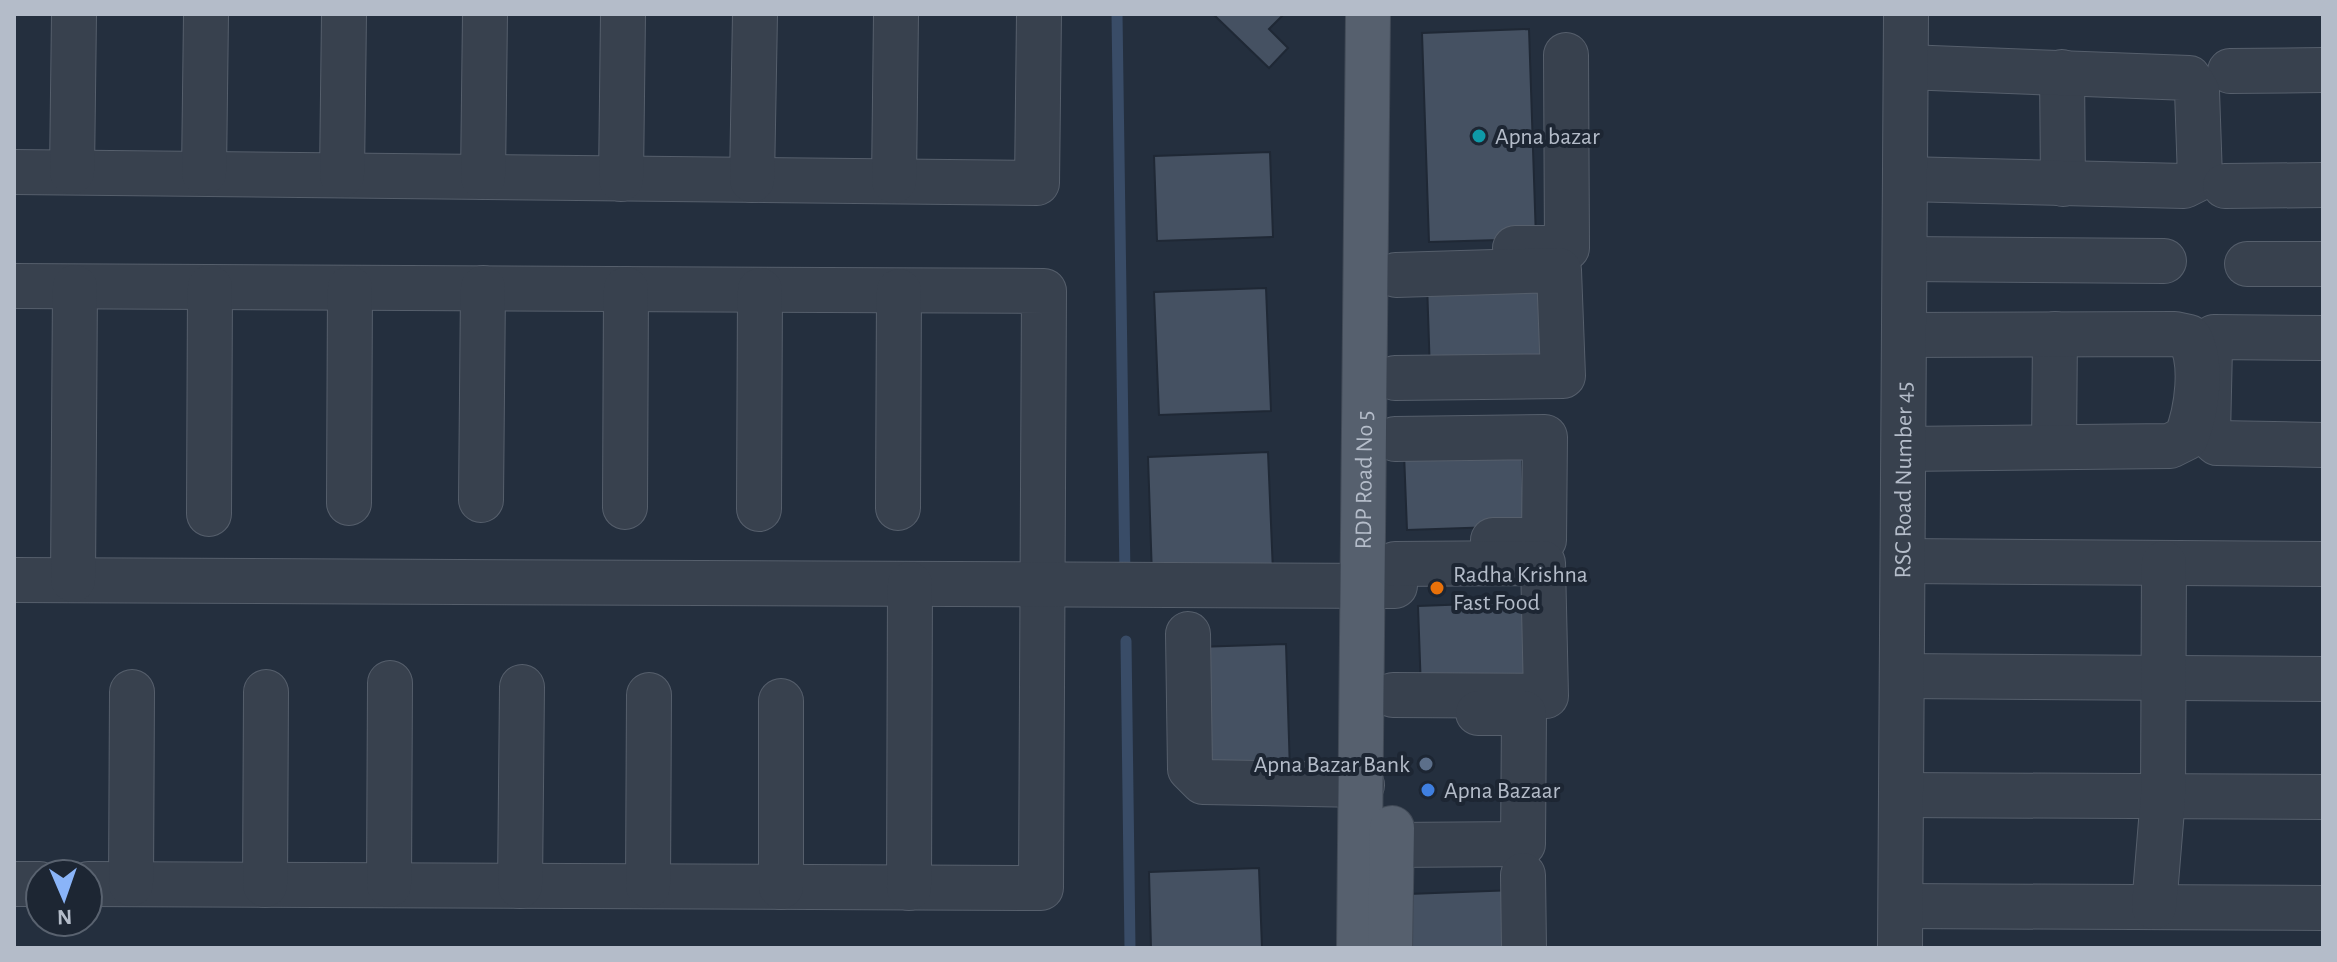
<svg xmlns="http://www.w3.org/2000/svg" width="2337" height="962" font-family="'Alegreya Sans',sans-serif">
  <rect width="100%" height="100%" fill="#242f3e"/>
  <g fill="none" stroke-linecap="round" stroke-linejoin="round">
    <g stroke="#394c67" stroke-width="11">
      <polyline points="1117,14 1125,577"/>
      <polyline points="1126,641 1130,948"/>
    </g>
  </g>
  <g fill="#455162" stroke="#1f2835" stroke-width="2">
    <polygon points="1213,14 1284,14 1269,29 1288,48 1269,68"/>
    <polygon points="1529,29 1536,239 1429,242 1422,33"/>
    <polygon points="1270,152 1273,237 1157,241 1154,156"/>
    <polygon points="1543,279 1546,369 1430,373 1427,283"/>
    <polygon points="1266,288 1271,411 1159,415 1154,292"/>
    <polygon points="1522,449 1524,526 1407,530 1404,453"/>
    <polygon points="1268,452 1273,572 1152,576 1148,457"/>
    <polygon points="1526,602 1529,686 1421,690 1418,606"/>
    <polygon points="1286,644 1290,771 1202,774 1197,647"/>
    <polygon points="1259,868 1262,948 1151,948 1149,872"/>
    <polygon points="1516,890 1518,948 1410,948 1408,894"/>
  </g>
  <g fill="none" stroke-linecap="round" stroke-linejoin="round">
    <g stroke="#565f6c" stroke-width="46">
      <g id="minor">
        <polyline points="2230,71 2323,70"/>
        <polyline points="2062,72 2063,184"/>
        <polyline points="14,172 1037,183 1039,14"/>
        <polyline points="72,172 74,14"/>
        <polyline points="204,173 206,14"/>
        <polyline points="342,175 344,14"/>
        <polyline points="483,177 485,14"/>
        <polyline points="621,179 623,14"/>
        <polyline points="1905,179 2184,186 2200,178 2197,91 2189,78 1906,67"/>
        <polyline points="752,180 755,14"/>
        <polyline points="894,181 896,14"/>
        <polyline points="2225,186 2323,185"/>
        <polyline points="1515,248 1567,248 1566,55"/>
        <polyline points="1907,259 2164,261"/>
        <polyline points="2247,264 2323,264"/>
        <polyline points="14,286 1044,291 1041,888 88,884"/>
        <polyline points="2323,338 2214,337 2210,347 2208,435 2217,443 2323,445"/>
        <polyline points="1395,378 1563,376 1559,270 1396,275"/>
        <polyline points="1395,439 1545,437 1544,540 1493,540"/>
        <polyline points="2054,447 2055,334"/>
        <path d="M1904,449l266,-3 16,-8c11,-27 18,-75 3,-101l-14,-3 -271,1"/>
        <polyline points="481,500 483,288"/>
        <polyline points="349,503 350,288"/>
        <polyline points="625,507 626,289"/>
        <polyline points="898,508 899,291"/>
        <polyline points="759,509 760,290"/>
        <polyline points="209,514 210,287"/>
        <polyline points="1903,561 2323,564"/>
        <polyline points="14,580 1395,586"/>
        <polyline points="73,580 75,287"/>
        <polyline points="1188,634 1190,769 1203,782 1362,785"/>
        <polyline points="1902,676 2323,679"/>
        <polyline points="1393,695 1546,696 1543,563 1395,564"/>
        <polyline points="1901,795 2323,797"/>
        <polyline points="1391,845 1523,844 1524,713 1478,713"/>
        <polyline points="1523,875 1524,948"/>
        <polyline points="14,884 40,884"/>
        <polyline points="131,884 132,692"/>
        <polyline points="265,885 266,692"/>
        <polyline points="389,885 390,683"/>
        <polyline points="520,886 522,687"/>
        <polyline points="648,886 649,695"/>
        <polyline points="781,887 781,701"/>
        <polyline points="909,888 910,584"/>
        <polyline points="1901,906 2323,908"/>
        <polyline points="2154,907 2163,797 2164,563"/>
        <path id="s1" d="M1900,948l6,-934"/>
      </g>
    </g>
    <g stroke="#414a57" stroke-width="46">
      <g id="major">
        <path id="s2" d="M1359,948l9,-934"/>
        <polyline points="1390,948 1392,828"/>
      </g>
    </g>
    <use href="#minor" stroke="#38414e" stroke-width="44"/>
    <use href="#major" stroke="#56606e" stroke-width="44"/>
  </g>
  <circle fill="#0f9aa8" stroke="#1d2633" stroke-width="3" cx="1479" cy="136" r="8"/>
  <circle fill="#e8710a" stroke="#1d2633" stroke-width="3" cx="1437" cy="588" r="8"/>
  <circle fill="#5c6f8a" stroke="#1d2633" stroke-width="3" cx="1426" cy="764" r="8"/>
  <circle fill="#3f7fe0" stroke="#1d2633" stroke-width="3" cx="1428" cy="790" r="8"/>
  <g text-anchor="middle" stroke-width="8" stroke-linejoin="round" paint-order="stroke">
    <g font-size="24" fill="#b4bcc9" stroke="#1d2633" text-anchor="start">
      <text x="1495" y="144">Apna bazar</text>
      <text x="1453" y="582">Radha Krishna<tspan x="1453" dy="28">Fast Food</tspan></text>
      <text x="1410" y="772" text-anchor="end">Apna Bazar Bank</text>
      <text x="1444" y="798">Apna Bazaar</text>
    </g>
    <g font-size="24" fill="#b4bcc9" stroke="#1d2633">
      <text dy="8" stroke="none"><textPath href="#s2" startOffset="468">RDP Road No 5</textPath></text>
      <text dy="8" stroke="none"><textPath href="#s1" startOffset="468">RSC Road Number 45</textPath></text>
    </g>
  </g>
  <rect width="2337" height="962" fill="none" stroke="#b4bcc9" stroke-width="32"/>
  <g transform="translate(64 898) rotate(178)"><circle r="38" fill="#1d2633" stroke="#59626f" stroke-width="2"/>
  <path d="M0-6L14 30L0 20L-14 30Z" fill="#8ab4f8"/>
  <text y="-12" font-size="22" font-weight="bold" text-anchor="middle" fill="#b4bcc9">N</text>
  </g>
</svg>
